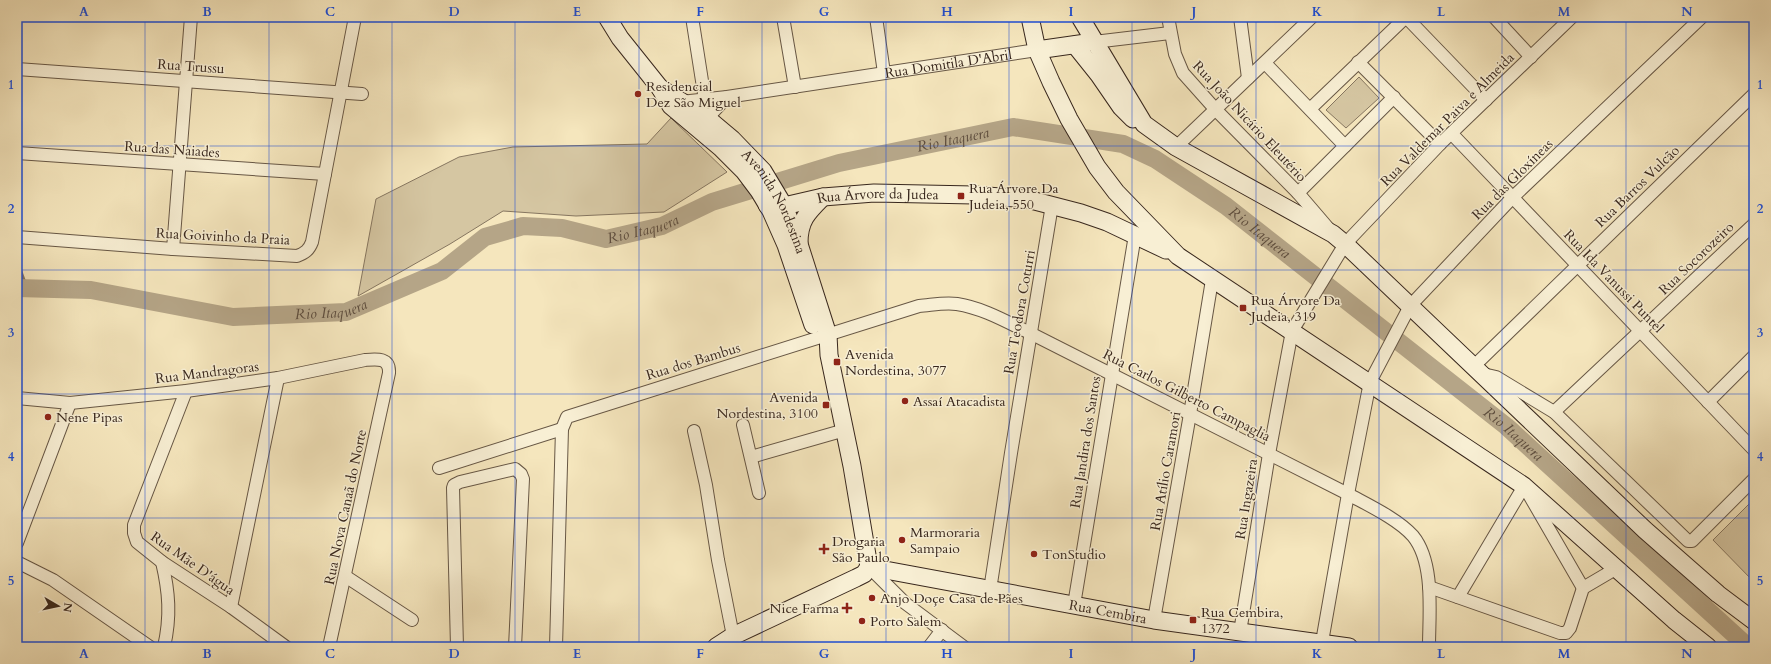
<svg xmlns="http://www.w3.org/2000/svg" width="1771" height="664" font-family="Cardo,serif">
  <rect width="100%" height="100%" fill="#f5e6bd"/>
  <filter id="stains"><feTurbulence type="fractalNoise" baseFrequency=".005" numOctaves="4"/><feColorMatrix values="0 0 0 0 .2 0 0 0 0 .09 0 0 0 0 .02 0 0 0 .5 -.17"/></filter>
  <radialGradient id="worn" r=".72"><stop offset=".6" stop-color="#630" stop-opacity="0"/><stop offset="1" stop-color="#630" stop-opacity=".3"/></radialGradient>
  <g fill="#d5c6a2" stroke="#867660">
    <polygon points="1359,77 1379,98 1346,128 1326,110"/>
    <polygon points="671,118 727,172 664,212 576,216 503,211 450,244 358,296 376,199 459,157 513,147 647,144"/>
    <polygon points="1754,499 1754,582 1713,540"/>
  </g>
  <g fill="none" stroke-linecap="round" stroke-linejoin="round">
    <g stroke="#83735d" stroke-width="3">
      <polyline points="17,201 19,163"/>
      <polyline points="17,261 27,288"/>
    </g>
    <path stroke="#b5a587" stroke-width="18" id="s1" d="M17,288l74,2 142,27 113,-5 96,-41 43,-34 38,-11 39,2 44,11 56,-13 50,-24 127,-39 174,-36 110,17 32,15 71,47 280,220 242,221"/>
    <g stroke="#675745" stroke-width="14">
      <g id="street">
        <polyline points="692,17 705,100"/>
        <polyline points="783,17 795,87"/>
        <polyline points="876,17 884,73"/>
        <polyline points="1168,17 1175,54 1183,73 1216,110 1298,193 1328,228"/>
        <polyline points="1240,17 1248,78"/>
        <polyline points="1406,17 1486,100"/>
        <polyline points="1494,17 1531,57"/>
        <polyline points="1094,42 1170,33"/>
        <polyline points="1358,62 1440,144"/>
        <polyline points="1265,63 1345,146"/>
        <polyline points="17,69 362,94"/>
        <path id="s2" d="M681,102l46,-5 310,-47"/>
        <polyline points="1310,109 1406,17"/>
        <polyline points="702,124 727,97"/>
        <polyline points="1452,134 1754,450"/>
        <polyline points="1176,147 1312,17"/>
        <polyline points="17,153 325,174"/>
        <polyline points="1298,193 1394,97"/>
        <path d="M17,237l156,12 124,7c8,-3 12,-6 15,-14l43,-225"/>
        <polyline points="173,249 191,17"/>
        <polyline points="1473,367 1754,94"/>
        <polyline points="1483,374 1496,377 1554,412 1688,541 1692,541 1754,479"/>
        <polyline points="186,391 134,525 134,533 137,542 162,562 231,607 286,647"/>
        <path d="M17,398l53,5 116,-12 92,-13 87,-18c11,-1 25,-3 24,13l-60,274"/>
        <polyline points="1708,402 1754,356"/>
        <polyline points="1554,412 1754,224"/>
        <polyline points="743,425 759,493"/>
        <polyline points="694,431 706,485 718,560 733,636"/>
        <polyline points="751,457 845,430"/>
        <polyline points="439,468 562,429"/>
        <polyline points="17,543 70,403"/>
        <polyline points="17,562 53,580 150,647"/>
        <path d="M162,562c7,30 9,54 2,85"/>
        <polyline points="869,567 905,603 964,647"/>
        <polyline points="345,576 412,620"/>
        <polyline points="1429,587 1560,633 1566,633 1570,628 1583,588 1617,568"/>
        <polyline points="990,590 1011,453 1052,205"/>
        <polyline points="1458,597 1524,486 1583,588"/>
        <polyline points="1074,605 1135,235"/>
        <polyline points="231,607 278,378"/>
        <polyline points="1154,620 1190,414 1212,280"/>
        <polyline points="1240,632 1269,454 1292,331 1345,244 1440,144 1572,17"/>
        <polyline points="1322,642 1348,494 1370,382 1410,306 1512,198 1702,17"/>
        <polyline points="457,647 453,488 454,485 460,482 515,469 521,474 523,479 515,647"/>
        <path d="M556,647l6,-218 5,-12 352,-111c13,-1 26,-4 38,-2 26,4 50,18 73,29l318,161c20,11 50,25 65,42 22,27 16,78 16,111"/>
        <polyline points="929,647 942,630"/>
      </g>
    </g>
    <g stroke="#38271d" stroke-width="19">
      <g id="secondary">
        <polyline points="607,17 620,38 660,88 671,106 721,148 744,171 759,191 771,211 786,245 813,325"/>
        <polyline points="1030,17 1037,50 1051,82 1069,119 1097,167 1116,192 1178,256 1524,486 1674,620 1708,647"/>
        <polyline points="1080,17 1144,124 1176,147 1333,234 1345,244 1645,530 1718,594 1754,621"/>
        <polyline points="1075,45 1099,75 1121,107 1133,119"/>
        <polyline points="1037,50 1086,43"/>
        <path id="s3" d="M660,88l47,30 25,21 31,32 21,35 15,38 29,91 1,20 23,111 17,101 -5,7 -8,4 -123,58 -17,11"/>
        <path id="s4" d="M767,205l17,1 39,-9 51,-4 100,2 53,4 54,14 26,9 59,28"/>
        <path d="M799,243c0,-23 9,-31 24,-46"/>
        <path id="s5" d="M869,567l285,53 195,27"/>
      </g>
    </g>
    <use href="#street" stroke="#f8efd4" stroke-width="12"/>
    <use href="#secondary" stroke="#f8efd4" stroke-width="17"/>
  </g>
  <path fill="none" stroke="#1d4ed8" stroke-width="1" stroke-opacity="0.55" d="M145,17v630M269,17v630M392,17v630M515,17v630M639,17v630M762,17v630M886,17v630M1009,17v630M1132,17v630M1256,17v630M1379,17v630M1502,17v630M1626,17v630M17,146h1737M17,270h1737M17,394h1737M17,518h1737"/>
  <g fill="#8f2418" stroke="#f8efd4" stroke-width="1.5">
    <circle cx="638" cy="94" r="4"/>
    <rect x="957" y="192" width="8" height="8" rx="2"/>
    <rect x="1239" y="304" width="8" height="8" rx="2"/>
    <rect x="833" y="358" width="8" height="8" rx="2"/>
    <circle cx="905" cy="401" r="4"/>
    <rect x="822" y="401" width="8" height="8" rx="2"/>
    <circle cx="48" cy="417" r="4"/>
    <circle cx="902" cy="540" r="4"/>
    <path d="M822 543h4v4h4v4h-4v4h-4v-4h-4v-4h4z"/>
    <circle cx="1034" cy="554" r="4"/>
    <circle cx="872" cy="598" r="4"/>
    <path d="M845 602h4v4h4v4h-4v4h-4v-4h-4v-4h4z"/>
    <rect x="1189" y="616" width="8" height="8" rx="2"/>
    <circle cx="862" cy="621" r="4"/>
  </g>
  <g text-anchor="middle" stroke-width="3" stroke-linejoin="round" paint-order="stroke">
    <g font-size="14" fill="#38271d" stroke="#f8efd4">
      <text dy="5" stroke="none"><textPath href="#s2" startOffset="270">Rua Domitila D'Abril</textPath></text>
      <text transform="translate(191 66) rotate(4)" y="5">Rua Trussu</text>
      <text transform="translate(1447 119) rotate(-45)" y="5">Rua Valdemar Paiva e Almeida</text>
      <text transform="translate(1250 121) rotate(47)" y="5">Rua João Nicário Eleutério</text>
      <text transform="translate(172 149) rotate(4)" y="5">Rua das Naiades</text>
      <text transform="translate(1512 179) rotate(-45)" y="5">Rua das Gloxíneas</text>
      <text transform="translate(1637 186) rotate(-44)" y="5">Rua Barros Vulcão</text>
      <text dy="5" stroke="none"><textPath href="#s4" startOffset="112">Rua Árvore da Judea</textPath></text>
      <text dy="5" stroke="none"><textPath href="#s3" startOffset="165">Avenida Nordestina</textPath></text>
      <text transform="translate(223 236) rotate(3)" y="5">Rua Goivinho da Praia</text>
      <text transform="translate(1696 258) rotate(-44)" y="5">Rua Socorozeiro</text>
      <text transform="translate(1614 281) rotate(46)" y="5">Rua Ida Vanussi Puntel</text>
      <text transform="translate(1019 312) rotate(-80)" y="5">Rua Teodora Coturri</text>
      <text transform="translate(693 361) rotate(-17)" y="5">Rua dos Bambus</text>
      <text transform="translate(207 372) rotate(-7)" y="5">Rua Mandragoras</text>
      <text transform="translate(1187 395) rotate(27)" y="5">Rua Carlos Gilberto Campaglia</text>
      <text transform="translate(1085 442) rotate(-81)" y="5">Rua Jandira dos Santos</text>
      <text transform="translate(1165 471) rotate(-80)" y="5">Rua Atílio Caramori</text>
      <text transform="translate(1246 499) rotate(-81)" y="5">Rua Ingazeira</text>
      <text transform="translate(345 507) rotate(-78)" y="5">Rua Nova Canaã do Norte</text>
      <text transform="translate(193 563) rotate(35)" y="5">Rua Mãe D'água</text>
      <text dy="5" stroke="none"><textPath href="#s5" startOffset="243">Rua Cembira</textPath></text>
    </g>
    <g font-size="14" fill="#38271d" stroke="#f8efd4" text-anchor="start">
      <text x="646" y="91">Residencial<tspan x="646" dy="16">Dez São Miguel</tspan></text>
      <text x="969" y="193">Rua Árvore Da<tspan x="969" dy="16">Judeia, 550</tspan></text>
      <text x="1251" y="305">Rua Árvore Da<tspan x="1251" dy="16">Judeia, 319</tspan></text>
      <text x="845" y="359">Avenida<tspan x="845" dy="16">Nordestina, 3077</tspan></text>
      <text x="818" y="402" text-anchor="end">Avenida<tspan x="818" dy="16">Nordestina, 3100</tspan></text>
      <text x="913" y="406">Assaí Atacadista</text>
      <text x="56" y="422">Nene Pipas</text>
      <text x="910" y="537">Marmoraria<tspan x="910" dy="16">Sampaio</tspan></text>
      <text x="832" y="546">Drogaria<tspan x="832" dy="16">São Paulo</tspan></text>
      <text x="1042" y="559">TonStudio</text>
      <text x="880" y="603">Anjo Doçe Casa de Pães</text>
      <text x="839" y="613" text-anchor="end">Nice Farma</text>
      <text x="1201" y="617">Rua Cembira,<tspan x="1201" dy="16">1372</tspan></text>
      <text x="870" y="626">Porto Salem</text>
    </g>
    <g font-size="15" font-style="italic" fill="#5e4d3d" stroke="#f8efd4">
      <text dy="5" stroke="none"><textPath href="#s1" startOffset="977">Rio Itaquera</textPath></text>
      <text dy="5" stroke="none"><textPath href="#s1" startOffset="653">Rio Itaquera</textPath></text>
      <text dy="5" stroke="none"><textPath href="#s1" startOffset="1313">Rio Itaquera</textPath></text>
      <text dy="5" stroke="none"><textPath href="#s1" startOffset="317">Rio Itaquera</textPath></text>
      <text dy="5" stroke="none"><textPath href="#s1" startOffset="1637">Rio Itaquera</textPath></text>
    </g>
  </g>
  <rect width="1771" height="664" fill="none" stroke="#f5e6bd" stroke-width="44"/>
  <g transform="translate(58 606) rotate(99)" stroke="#f8efd4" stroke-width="3" paint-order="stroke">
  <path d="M0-3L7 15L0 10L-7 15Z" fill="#38271d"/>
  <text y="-6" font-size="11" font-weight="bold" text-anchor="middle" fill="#38271d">N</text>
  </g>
  <rect x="22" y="22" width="1727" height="620" fill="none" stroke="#1d4ed8" stroke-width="1.5"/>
  <g font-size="13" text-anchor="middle" font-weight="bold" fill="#1d4ed8">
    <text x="84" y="16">A</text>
    <text x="207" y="16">B</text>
    <text x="330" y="16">C</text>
    <text x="454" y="16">D</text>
    <text x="577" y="16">E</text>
    <text x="700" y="16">F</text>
    <text x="824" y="16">G</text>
    <text x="947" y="16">H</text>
    <text x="1071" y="16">I</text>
    <text x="1194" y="16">J</text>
    <text x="1317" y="16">K</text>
    <text x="1441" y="16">L</text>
    <text x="1564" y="16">M</text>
    <text x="1687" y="16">N</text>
    <text x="11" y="89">1</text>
    <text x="1760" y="89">1</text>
    <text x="11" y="213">2</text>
    <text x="1760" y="213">2</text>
    <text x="11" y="337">3</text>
    <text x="1760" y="337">3</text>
    <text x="11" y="461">4</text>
    <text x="1760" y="461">4</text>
    <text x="11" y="585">5</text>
    <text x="1760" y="585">5</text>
    <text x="84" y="658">A</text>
    <text x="207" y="658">B</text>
    <text x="330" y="658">C</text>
    <text x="454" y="658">D</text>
    <text x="577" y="658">E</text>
    <text x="700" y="658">F</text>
    <text x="824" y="658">G</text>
    <text x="947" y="658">H</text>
    <text x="1071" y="658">I</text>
    <text x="1194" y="658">J</text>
    <text x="1317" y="658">K</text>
    <text x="1441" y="658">L</text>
    <text x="1564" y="658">M</text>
    <text x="1687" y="658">N</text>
  </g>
  <rect width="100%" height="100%" filter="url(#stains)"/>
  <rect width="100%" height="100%" fill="url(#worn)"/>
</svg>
